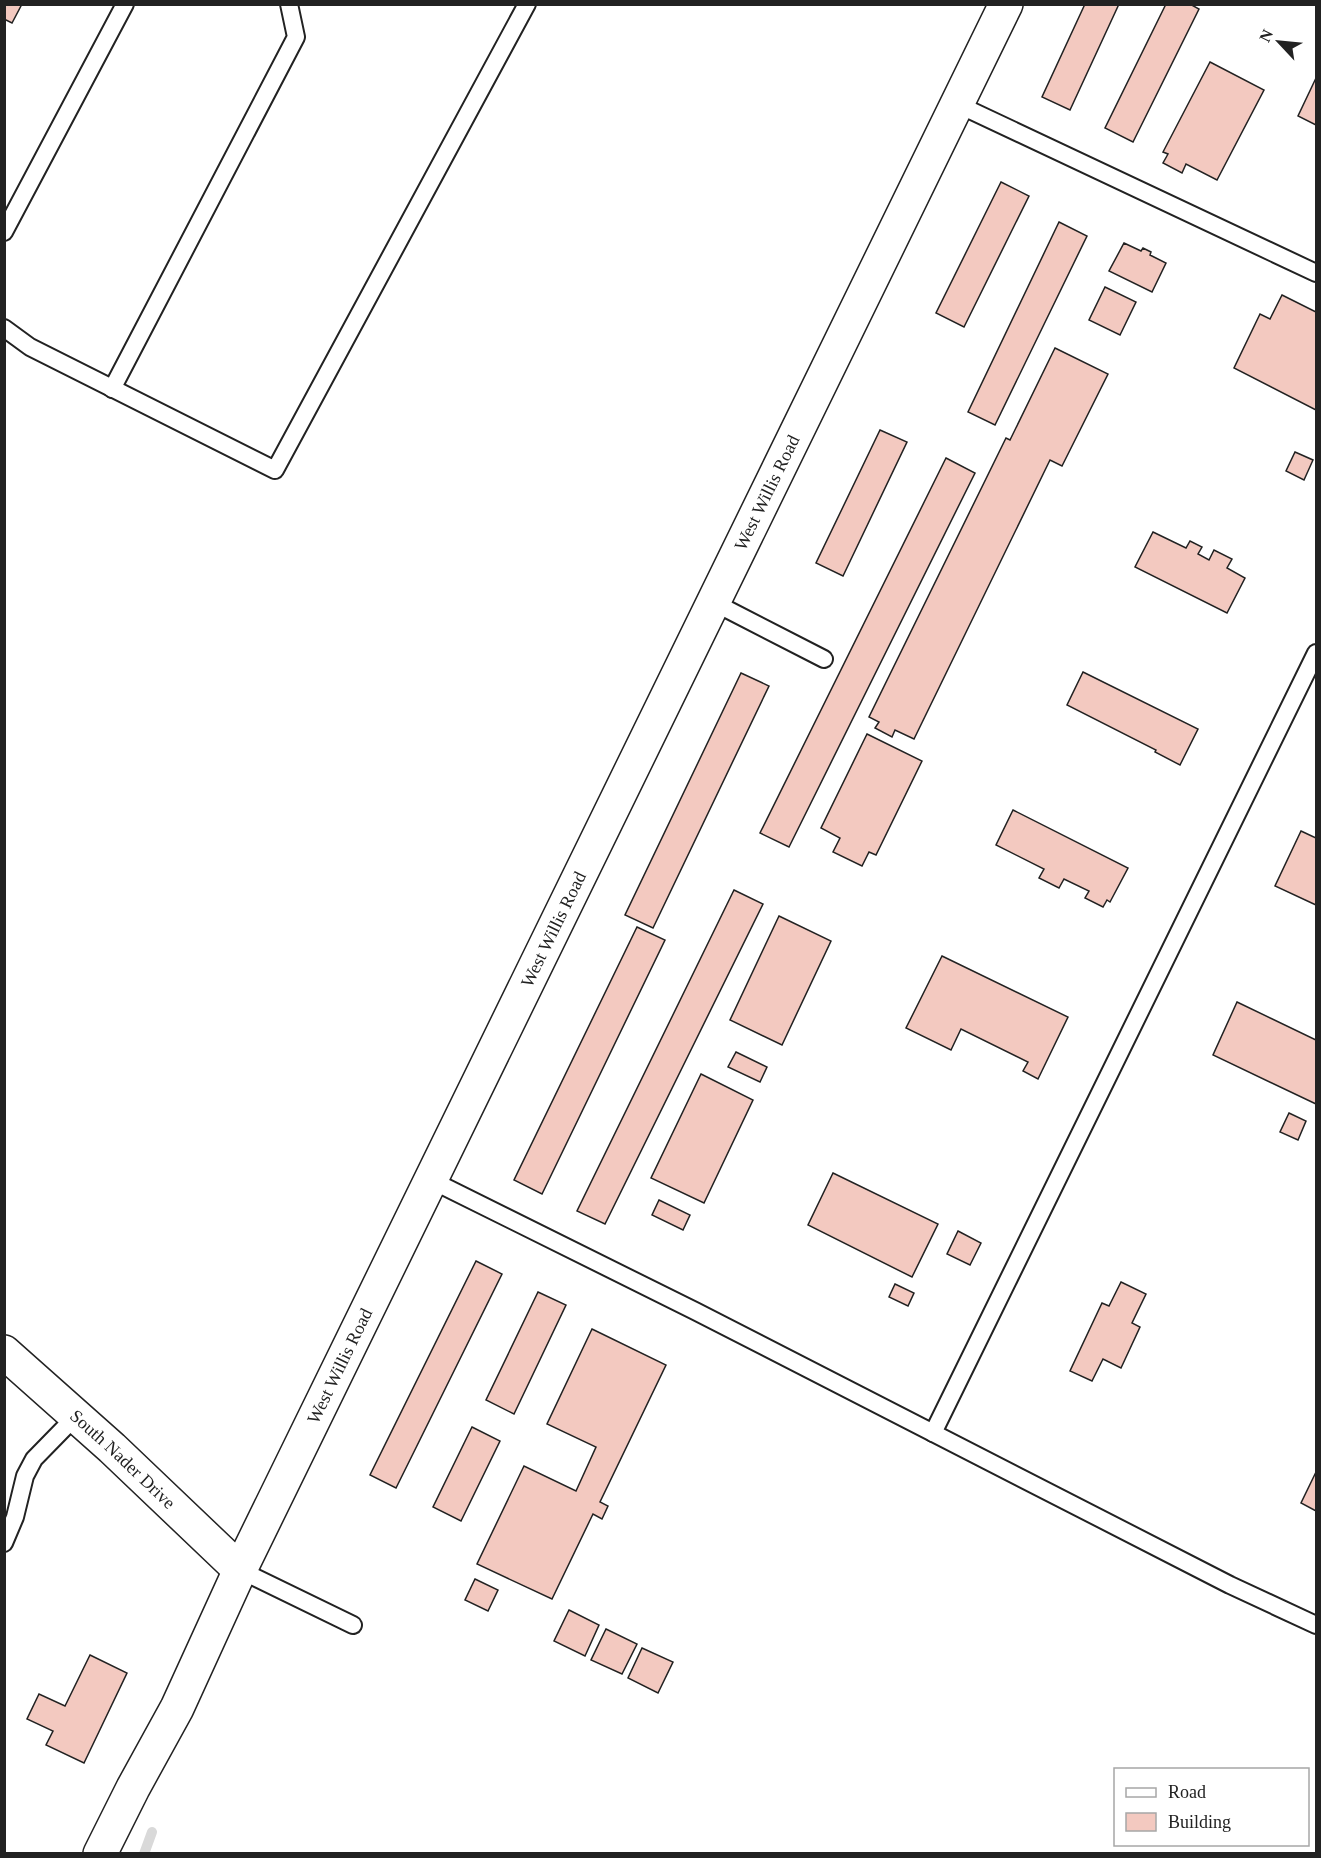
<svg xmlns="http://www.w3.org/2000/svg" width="1321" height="1858" font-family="Georgia,serif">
  <rect width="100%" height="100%" fill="#fff"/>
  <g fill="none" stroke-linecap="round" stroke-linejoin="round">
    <polyline stroke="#d9d9d9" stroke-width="10" points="144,1854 152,1832"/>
  </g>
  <g fill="#f3c9c0" stroke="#222" stroke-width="1.5">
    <polygon points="4,4 22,4 12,23 4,19"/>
    <polygon points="1085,4 1119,4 1070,110 1042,97"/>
    <polygon points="1166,4 1190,4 1199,9 1133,142 1105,128"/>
    <polygon points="1210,62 1264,90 1217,180 1186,164 1182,173 1163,163 1168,154 1163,152"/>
    <polygon points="1316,78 1316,125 1298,116"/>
    <polygon points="1001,182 1029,196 964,327 936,313"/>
    <polygon points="1059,222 1087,236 995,425 968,412"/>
    <polygon points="1124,243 1141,251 1143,248 1151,252 1150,255 1166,263 1152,292 1109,271"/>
    <polygon points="1105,287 1136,302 1120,335 1089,320"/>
    <polygon points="1282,295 1316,312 1316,410 1234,368 1260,314 1270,319"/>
    <polygon points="1055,348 1108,374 1062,466 1050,460 914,739 895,730 892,737 875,728 879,722 869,717 1006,438 1010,440"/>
    <polygon points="880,430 907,442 843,576 816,563"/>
    <polygon points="1295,452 1313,460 1304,480 1286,471"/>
    <polygon points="946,458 975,473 789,847 760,833"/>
    <polygon points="1153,532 1186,548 1190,541 1202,547 1198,554 1209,560 1214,550 1232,559 1227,568 1245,578 1227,613 1135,567"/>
    <polygon points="1083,672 1198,729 1180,765 1155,752 1156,750 1067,705"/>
    <polygon points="741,673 769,686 653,928 625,915"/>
    <polygon points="867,734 922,761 876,855 869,852 862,866 833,852 840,838 821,828"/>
    <polygon points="1013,810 1128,868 1110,902 1107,900 1103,907 1085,898 1089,891 1064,879 1059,888 1039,878 1044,869 996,845"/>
    <polygon points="1301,831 1316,838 1316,905 1275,886"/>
    <polygon points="734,890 763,904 605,1224 577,1211"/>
    <polygon points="779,916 831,941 782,1045 730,1020"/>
    <polygon points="637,927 665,940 542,1194 514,1180"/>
    <polygon points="942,956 1068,1017 1038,1079 1023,1071 1028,1062 961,1029 951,1050 906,1028"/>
    <polygon points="1237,1002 1316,1040 1316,1104 1213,1055"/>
    <polygon points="736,1052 767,1067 760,1082 728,1067"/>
    <polygon points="701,1074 753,1100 704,1203 651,1178"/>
    <polygon points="1289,1113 1306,1121 1298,1140 1280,1132"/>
    <polygon points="833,1173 938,1224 912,1277 808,1225"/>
    <polygon points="659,1200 690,1215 683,1230 652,1215"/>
    <polygon points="958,1231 981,1243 970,1265 947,1254"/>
    <polygon points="476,1261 502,1274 396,1488 370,1475"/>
    <polygon points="1121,1282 1146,1294 1132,1323 1140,1327 1121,1368 1103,1359 1092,1381 1070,1371 1102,1303 1109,1306"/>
    <polygon points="895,1284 914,1293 908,1306 889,1297"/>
    <polygon points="538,1292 566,1305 514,1414 486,1400"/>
    <polygon points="592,1329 666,1365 600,1502 608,1506 602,1519 593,1514 552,1599 477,1564 524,1466 576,1491 596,1447 547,1424"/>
    <polygon points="472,1427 500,1441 461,1521 433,1507"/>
    <polygon points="1316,1472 1316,1511 1301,1503"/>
    <polygon points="475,1579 498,1590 488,1611 465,1600"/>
    <polygon points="569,1610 599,1625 585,1656 554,1641"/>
    <polygon points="606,1629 637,1644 622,1674 591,1660"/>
    <polygon points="642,1648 673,1662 658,1693 628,1678"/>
    <polygon points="90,1655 127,1673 84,1763 46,1745 53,1731 27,1719 39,1694 65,1706"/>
  </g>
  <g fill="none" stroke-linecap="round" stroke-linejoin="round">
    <g stroke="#222" stroke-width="20">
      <g id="lane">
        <polyline points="957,104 1316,273"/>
        <polyline points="4,232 125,4"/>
        <polyline points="4,328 30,347 275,470 527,4"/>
        <polyline points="112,389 296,37 289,4"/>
        <polyline points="713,602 824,659"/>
        <polyline points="431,1180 695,1311 1230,1585 1316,1625"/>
        <polyline points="933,1433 1316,653"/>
        <polyline points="4,1543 15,1517 25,1476 34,1459 76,1416"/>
        <polyline points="240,1570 353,1625"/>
      </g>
    </g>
    <g stroke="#222" stroke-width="36">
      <g id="street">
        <path id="s1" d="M4,1352l108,96 128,122"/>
        <path id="s2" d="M100,1854l33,-66 44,-80 63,-138 766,-1566"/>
      </g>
    </g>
    <use href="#lane" stroke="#fff" stroke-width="16"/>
    <use href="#street" stroke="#fff" stroke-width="33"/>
  </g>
  <g text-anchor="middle" stroke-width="4.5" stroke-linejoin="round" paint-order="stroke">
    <g font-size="18" fill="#222" stroke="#fff">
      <text dy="6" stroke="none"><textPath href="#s2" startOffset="1516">West Willis Road</textPath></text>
      <text dy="6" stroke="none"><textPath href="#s2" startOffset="1030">West Willis Road</textPath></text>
      <text dy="6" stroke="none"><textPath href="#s2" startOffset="544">West Willis Road</textPath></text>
      <text dy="6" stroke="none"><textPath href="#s1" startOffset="160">South Nader Drive</textPath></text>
    </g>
  </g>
  <rect width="1321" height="1858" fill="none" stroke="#222222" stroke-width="12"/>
  <rect x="1114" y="1768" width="195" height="78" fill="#ffffff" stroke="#a7a7a7" stroke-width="1.5"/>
  <rect x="1126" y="1788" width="30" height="9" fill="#ffffff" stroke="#a7a7a7" stroke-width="1.5"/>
  <text x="1168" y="1798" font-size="18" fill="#222222">Road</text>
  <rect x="1126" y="1813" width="30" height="18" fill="#f3c9c0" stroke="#a7a7a7" stroke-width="1.5"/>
  <text x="1168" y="1828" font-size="18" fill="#222222">Building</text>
  <g transform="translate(1279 42) rotate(296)" stroke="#ffffff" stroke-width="4.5" paint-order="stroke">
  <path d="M0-4.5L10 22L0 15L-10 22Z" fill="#222222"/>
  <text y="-9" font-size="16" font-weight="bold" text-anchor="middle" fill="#222222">N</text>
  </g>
</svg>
